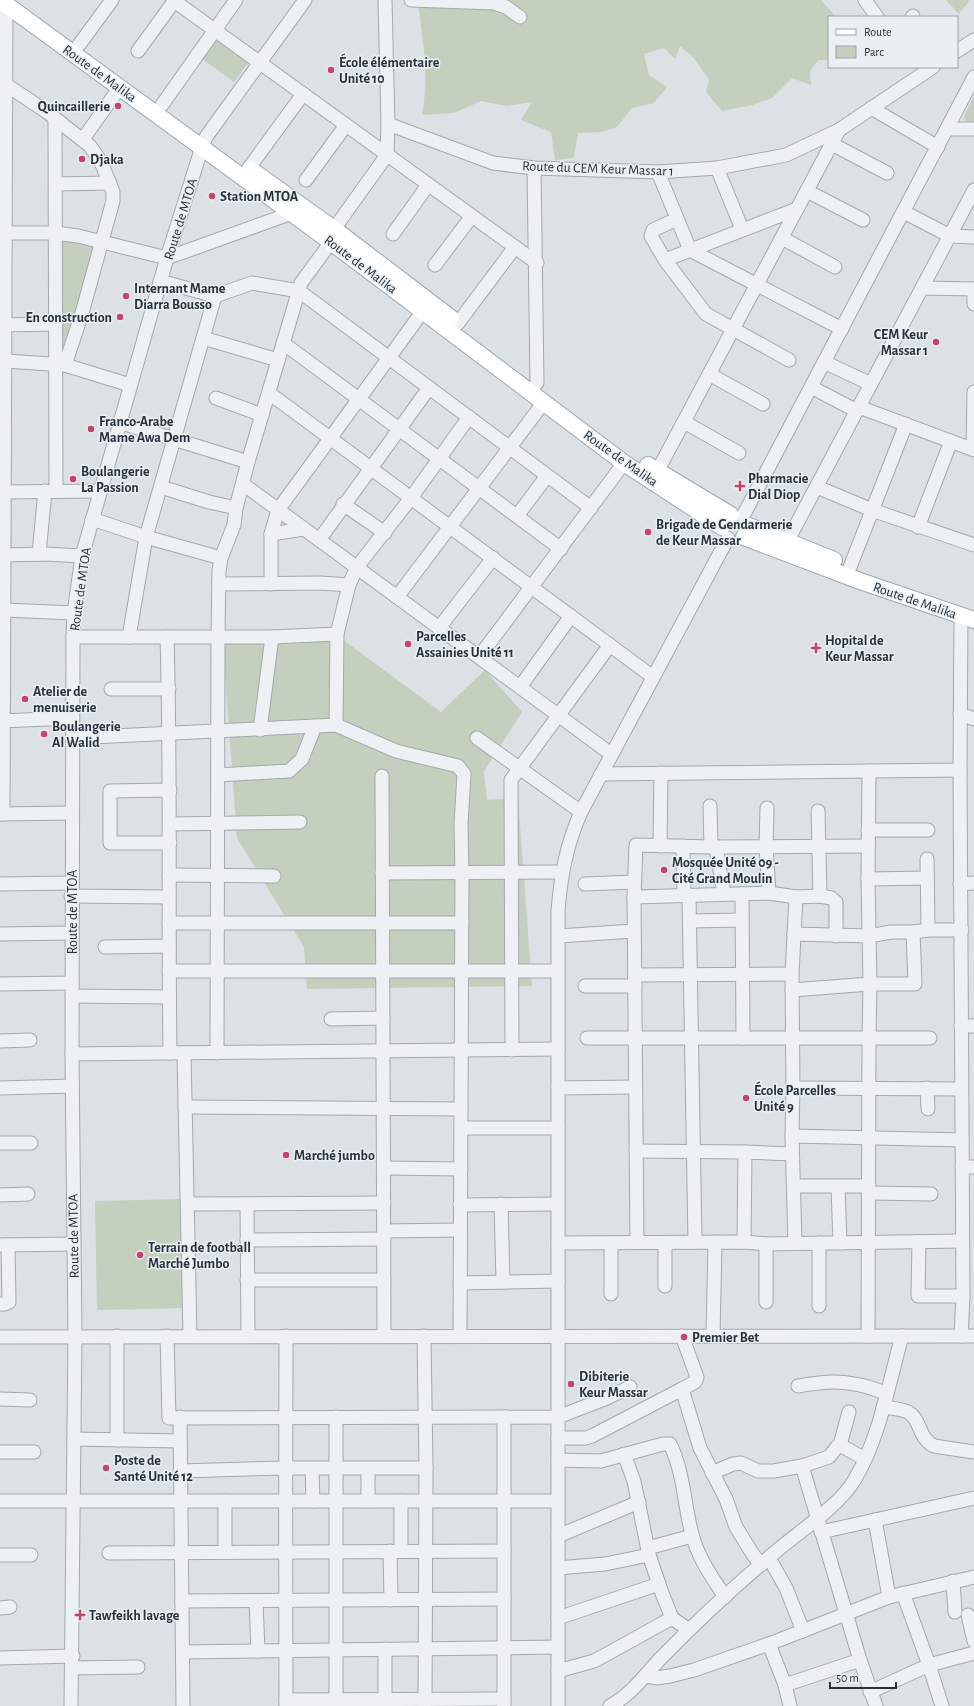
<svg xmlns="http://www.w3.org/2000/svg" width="974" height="1706" font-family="'Alegreya Sans',sans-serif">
  <rect width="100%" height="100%" fill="#dbe1e5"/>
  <g fill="#c4cfbd">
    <path d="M469,0h352l15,17h-7v43h-11l-8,11 1,14 -19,-7 -20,20 -20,7 -30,6 -16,-19 3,-12 -16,-23 -13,-11 -5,13 -11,-11 -20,6 5,21 18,12 -13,16 -22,5 -15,19 -16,5 -23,1 -4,25 -19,2 -4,-28 -30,-12 11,-18 -25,4 -26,-5 -27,12 -32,2c7,-38 2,-71 -4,-109z"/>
    <polygon points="946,0 970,0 959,14"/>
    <polygon points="217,36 250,60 234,82 201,58"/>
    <polygon points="974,96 974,123 965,120 964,116"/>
    <polygon points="57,238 98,244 66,352 57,350"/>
    <polygon points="327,628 441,712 485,670 522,712 484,771 487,800 518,798 532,986 307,989 304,947 237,838 222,635"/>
    <polygon points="183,1199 185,1308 97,1310 95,1201"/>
  </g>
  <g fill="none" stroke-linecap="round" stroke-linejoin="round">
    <g stroke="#a1a9af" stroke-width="15">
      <g id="minor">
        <polyline points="173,0 537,263"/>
        <polyline points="411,0 494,3 506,7 520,17"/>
        <polyline points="865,0 877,17"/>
        <polyline points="912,17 913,16"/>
        <polyline points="79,45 112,0"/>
        <polyline points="138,51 175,0"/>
        <polyline points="957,51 974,40"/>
        <polyline points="5,84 47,112 90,146 101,162 113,192 113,201 108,219 82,313 65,365"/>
        <polyline points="162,105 236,0"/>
        <polyline points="871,108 938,147"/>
        <polyline points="55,119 56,491"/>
        <polyline points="388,124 493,163 534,168 658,172 717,168 786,155 839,130 933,67"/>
        <polyline points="948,129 974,129"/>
        <polyline points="83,139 120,87"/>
        <polyline points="832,144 887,173"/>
        <polyline points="249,168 303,94"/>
        <polyline points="534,168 537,383"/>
        <polyline points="717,168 742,229"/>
        <polyline points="658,172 690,250 842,329"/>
        <polyline points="306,180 346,125"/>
        <polyline points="56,184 110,183"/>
        <polyline points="807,191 863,220"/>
        <polyline points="904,212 950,236 974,237"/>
        <polyline points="677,219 653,230 651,236 665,260 706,314 789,360"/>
        <polyline points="334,229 387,155 388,124 385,0"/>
        <polyline points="5,233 56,233 78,236 167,258 292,213"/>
        <polyline points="393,234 428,185"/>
        <polyline points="782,238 835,267"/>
        <polyline points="665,260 797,209"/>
        <polyline points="435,265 472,216"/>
        <polyline points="160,281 215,296 252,283 299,291 591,508"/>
        <polyline points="922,288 974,289"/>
        <polyline points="974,289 974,304"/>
        <polyline points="458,323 515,247"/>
        <polyline points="0,325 56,324"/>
        <polyline points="203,338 278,360"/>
        <polyline points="283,343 561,549"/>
        <polyline points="5,361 65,365 130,385"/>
        <polyline points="824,362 871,384"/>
        <polyline points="709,374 763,404"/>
        <polyline points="811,387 857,411"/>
        <polyline points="269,393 653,677"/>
        <polyline points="216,398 262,415"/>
        <polyline points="859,407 974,450"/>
        <polyline points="119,422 248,462"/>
        <polyline points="684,422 739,453"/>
        <polyline points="973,449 974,392"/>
        <polyline points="657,472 839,130"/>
        <polyline points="243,484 611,754"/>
        <polyline points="161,487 209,502 236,508"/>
        <polyline points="817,487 872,510 974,545"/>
        <polyline points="0,489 4,492 100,491"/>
        <polyline points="343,504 385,533"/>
        <polyline points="517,516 547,476"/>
        <polyline points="743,516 974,77"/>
        <polyline points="92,519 146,537 221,558"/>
        <polyline points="918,527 951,441"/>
        <polyline points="271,534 304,529"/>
        <polyline points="319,540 429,388"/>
        <polyline points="787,542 974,190"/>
        <polyline points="39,554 45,491"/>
        <polyline points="4,555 45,554 82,556"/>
        <polyline points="850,567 906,424"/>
        <polyline points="219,584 320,583 349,585 357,567 411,498 469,417"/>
        <polyline points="271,584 271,534 278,510 423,311"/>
        <polyline points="397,597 544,402"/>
        <polyline points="4,610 74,613"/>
        <polyline points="961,616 960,770 963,1296 961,1336"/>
        <polyline points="439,628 493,558"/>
        <polyline points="73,637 272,637 337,634"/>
        <polyline points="129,637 146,537 215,296"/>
        <path d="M167,637c4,139 1,277 3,416"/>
        <polyline points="479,657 624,463"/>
        <polyline points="520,687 571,616"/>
        <polyline points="111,689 169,689"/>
        <polyline points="960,714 974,719"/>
        <polyline points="0,721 72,718"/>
        <polyline points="336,725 396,751 458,766 464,774 461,824 462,872 460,1336"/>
        <polyline points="260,730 272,637"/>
        <polyline points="72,738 336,725 337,634 349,585"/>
        <polyline points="477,738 581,812"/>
        <polyline points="601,774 960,770"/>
        <polyline points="218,775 289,771 302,759 315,726"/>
        <polyline points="382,776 384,1336"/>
        <polyline points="710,806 711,847"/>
        <polyline points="767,808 766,847 769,893"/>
        <polyline points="818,811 820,896"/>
        <polyline points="0,814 72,813"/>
        <polyline points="3,814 6,4"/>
        <polyline points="170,824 300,822"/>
        <polyline points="868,830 928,830"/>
        <polyline points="170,843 110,843 110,791 170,790"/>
        <polyline points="660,846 661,773"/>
        <polyline points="683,846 684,896"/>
        <polyline points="716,847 724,894"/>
        <polyline points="927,859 928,930"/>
        <polyline points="382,873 562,872"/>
        <polyline points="169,875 274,876"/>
        <polyline points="868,879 927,878"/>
        <polyline points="0,884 72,883"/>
        <polyline points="585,884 634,882"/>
        <polyline points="960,884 974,883"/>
        <polyline points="742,894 743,1038"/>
        <polyline points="71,896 168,897"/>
        <polyline points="689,896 695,1242"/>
        <polyline points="634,897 769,893 796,897 820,896 831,898 836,902 836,936"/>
        <polyline points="690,921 742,920"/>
        <polyline points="169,923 462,923"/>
        <polyline points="0,934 72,933"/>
        <polyline points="794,934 869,936 891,932 913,932 928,930 962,930"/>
        <polyline points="558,936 634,931"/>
        <polyline points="105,947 169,946"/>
        <polyline points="169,971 558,971"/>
        <polyline points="635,975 792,974"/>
        <polyline points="0,984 72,983"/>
        <polyline points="585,986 635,986"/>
        <polyline points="792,990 870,984 915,984 913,932"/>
        <polyline points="72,996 169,997"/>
        <polyline points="331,1019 383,1018"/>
        <polyline points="961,1026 974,1026"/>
        <polyline points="587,1038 930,1038"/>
        <polyline points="0,1041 30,1040"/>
        <polyline points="512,1050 511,780 610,645"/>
        <polyline points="184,1053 190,1336"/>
        <polyline points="217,1053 218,637 219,571 221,558 234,525 236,508 248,462 301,283 331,242"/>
        <polyline points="72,1054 558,1049"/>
        <polyline points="0,1088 72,1086"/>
        <polyline points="558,1088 635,1087"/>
        <polyline points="793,1088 961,1089"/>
        <polyline points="927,1088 928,1109"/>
        <polyline points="185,1107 461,1109"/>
        <polyline points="461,1128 558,1128"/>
        <polyline points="792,1136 962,1140"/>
        <polyline points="0,1143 31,1143"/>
        <polyline points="636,1151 745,1152"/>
        <polyline points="962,1167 974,1167"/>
        <polyline points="384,1168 461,1169"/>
        <polyline points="794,1186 869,1186"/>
        <polyline points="838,1187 840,1243"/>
        <polyline points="870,1193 931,1194"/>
        <polyline points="0,1195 28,1194"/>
        <polyline points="188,1204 384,1203"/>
        <polyline points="247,1204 248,1336"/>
        <polyline points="501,1204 503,1282"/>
        <polyline points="460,1205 558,1204"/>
        <polyline points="384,1231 460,1230"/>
        <polyline points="247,1240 384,1239"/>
        <polyline points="637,1242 634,897 636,845 711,847 868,846"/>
        <polyline points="744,1242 745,1152 792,1154"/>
        <polyline points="919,1242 918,1296 963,1296"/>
        <polyline points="558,1243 744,1242 766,1244 962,1241"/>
        <polyline points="611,1243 611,1294"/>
        <polyline points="795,1243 792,1136 793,1088 792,974 796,897"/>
        <polyline points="819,1243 819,1306"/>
        <polyline points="0,1245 74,1244"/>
        <polyline points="247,1280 384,1280"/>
        <polyline points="460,1283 558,1281"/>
        <polyline points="665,1286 665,1243"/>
        <polyline points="766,1302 766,1244"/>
        <polyline points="0,1304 5,1304 9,1302 8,1245"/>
        <polyline points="117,1336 117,1440"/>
        <polyline points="167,1336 169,1418 558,1417 607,1398 630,1387"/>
        <polyline points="424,1336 426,1468 425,1706"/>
        <polyline points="682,1336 697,1377 695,1382 682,1389 700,1448 726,1499 736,1527 752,1553 761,1565"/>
        <polyline points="713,1336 715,1242"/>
        <polyline points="868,1336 869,1038 870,984 868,879 869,771"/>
        <polyline points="0,1337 974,1336"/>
        <path d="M798,1386c19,-3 37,-6 56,-2 11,1 22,6 32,9"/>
        <polyline points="0,1399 30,1400"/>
        <path d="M883,1407c8,1 18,2 25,5 13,7 10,26 26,34l40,6"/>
        <polyline points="180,1417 183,1706"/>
        <polyline points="336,1417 336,1706"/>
        <polyline points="558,1438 586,1438 592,1436 682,1389"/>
        <polyline points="74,1439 180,1441"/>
        <polyline points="840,1445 865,1459"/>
        <polyline points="0,1452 34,1452"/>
        <polyline points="624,1454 634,1481 649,1555 662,1593 672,1618 689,1630"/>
        <path d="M558,1460l43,1 62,-17h7c14,28 14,61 22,90 6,24 20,43 33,63"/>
        <polyline points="802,1466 860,1660 876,1706"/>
        <polyline points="312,1468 313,1501"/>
        <polyline points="368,1468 368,1501"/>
        <polyline points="180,1471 284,1468 426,1468"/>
        <polyline points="712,1473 733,1464 741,1463 758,1471 774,1471 802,1466 829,1457 837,1447 840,1445 849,1412"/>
        <polyline points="0,1501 558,1501"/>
        <polyline points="401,1501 401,1551"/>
        <polyline points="875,1520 889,1597"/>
        <polyline points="821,1532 974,1498"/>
        <polyline points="558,1536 639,1502"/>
        <polyline points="648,1548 692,1536"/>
        <polyline points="390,1551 391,1600"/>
        <polyline points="225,1552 225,1501"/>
        <polyline points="109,1553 504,1551"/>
        <polyline points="0,1555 31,1555"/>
        <polyline points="769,1558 786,1588 803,1631"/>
        <polyline points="558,1568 605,1564 649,1555"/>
        <polyline points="953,1581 955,1612"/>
        <polyline points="903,1593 929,1665 942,1706"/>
        <polyline points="182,1601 504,1599"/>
        <polyline points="256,1601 258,1651"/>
        <polyline points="0,1608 10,1607"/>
        <polyline points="968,1615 974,1641"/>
        <polyline points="558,1618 659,1584"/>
        <polyline points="769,1644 785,1685 790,1706"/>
        <polyline points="385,1649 385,1706"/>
        <polyline points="183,1652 558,1647"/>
        <polyline points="0,1658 73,1656"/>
        <polyline points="72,1668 138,1667"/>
        <polyline points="558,1671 594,1661 607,1654 672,1618"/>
        <polyline points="646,1676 656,1678 670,1676 694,1670 769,1644 889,1597 974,1577"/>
        <polyline points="785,1685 860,1660"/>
        <polyline points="870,1692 929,1665 974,1653"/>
        <polyline points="286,1700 504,1699"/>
        <polyline points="71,1706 75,1336 72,1054 73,637 74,613 82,556 167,258 202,147 206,137 305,0"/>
        <path d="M286,1706c0,-123 -1,-247 0,-370"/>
        <polyline points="504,1706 504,1417"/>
        <path d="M558,1706v-795c3,-36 8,-65 23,-99l147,-274"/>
        <path d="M610,1706c21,-11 34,-30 50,-47 38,-39 78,-76 120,-111 22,-18 62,-45 75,-69 25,-42 34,-97 47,-143"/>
      </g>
    </g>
    <g stroke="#9ba7b1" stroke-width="18">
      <g id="major">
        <polyline points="0,0 331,242 624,463 722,527"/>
        <polyline points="250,169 334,229 451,318"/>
        <polyline points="648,465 731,515"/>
        <polyline points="749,526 834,560"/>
        <polyline points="744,537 860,581 974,620"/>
      </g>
    </g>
    <use href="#minor" stroke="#eef1f4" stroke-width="13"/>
    <use href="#major" stroke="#fff" stroke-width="16"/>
  </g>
  <g fill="#ca416a" stroke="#eaeff3" stroke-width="1.5">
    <circle cx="331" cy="70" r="4"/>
    <circle cx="118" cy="106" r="4"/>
    <circle cx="82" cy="159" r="4"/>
    <circle cx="212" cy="196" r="4"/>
    <circle cx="126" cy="296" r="4"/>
    <circle cx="120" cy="317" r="4"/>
    <circle cx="936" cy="342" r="4"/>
    <circle cx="91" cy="429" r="4"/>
    <circle cx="73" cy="479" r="4"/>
    <path d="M738 480h4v4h4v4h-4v4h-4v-4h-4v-4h4z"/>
    <circle cx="648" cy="532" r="4"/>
    <circle cx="408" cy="644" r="4"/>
    <path d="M814 642h4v4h4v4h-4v4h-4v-4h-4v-4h4z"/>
    <circle cx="25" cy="699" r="4"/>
    <circle cx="44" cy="734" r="4"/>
    <circle cx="664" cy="870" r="4"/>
    <circle cx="746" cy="1098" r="4"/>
    <circle cx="286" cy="1155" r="4"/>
    <circle cx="140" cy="1255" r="4"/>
    <circle cx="684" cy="1337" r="4"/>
    <circle cx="571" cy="1384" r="4"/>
    <circle cx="106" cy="1468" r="4"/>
    <path d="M78 1609h4v4h4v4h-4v4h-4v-4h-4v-4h4z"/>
  </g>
  <g text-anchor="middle" stroke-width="3" stroke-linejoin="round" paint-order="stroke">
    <g font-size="14" font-weight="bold" fill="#26313b" stroke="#eaeff3" text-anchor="start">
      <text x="339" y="67">École élémentaire<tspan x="339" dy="16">Unité 10</tspan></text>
      <text x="110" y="111" text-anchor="end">Quincaillerie</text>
      <text x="90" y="164">Djaka</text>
      <text x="220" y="201">Station MTOA</text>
      <text x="134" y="293">Internant Mame<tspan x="134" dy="16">Diarra Bousso</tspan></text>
      <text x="112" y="322" text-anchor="end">En construction</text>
      <text x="928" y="339" text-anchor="end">CEM Keur<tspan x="928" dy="16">Massar 1</tspan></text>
      <text x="99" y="426">Franco-Arabe<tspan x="99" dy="16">Mame Awa Dem</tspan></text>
      <text x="81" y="476">Boulangerie<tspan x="81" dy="16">La Passion</tspan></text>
      <text x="748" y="483">Pharmacie<tspan x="748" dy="16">Dial Diop</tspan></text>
      <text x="656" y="529">Brigade de Gendarmerie<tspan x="656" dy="16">de Keur Massar</tspan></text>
      <text x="416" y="641">Parcelles<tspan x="416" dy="16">Assainies Unité 11</tspan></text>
      <text x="825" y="645">Hopital de<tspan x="825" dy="16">Keur Massar</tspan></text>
      <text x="33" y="696">Atelier de<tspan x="33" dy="16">menuiserie</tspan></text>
      <text x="52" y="731">Boulangerie<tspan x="52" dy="16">Al Walid</tspan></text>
      <text x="672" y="867">Mosquée Unité 09 -<tspan x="672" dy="16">Cité Grand Moulin</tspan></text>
      <text x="754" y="1095">École Parcelles<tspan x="754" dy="16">Unité 9</tspan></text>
      <text x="294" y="1160">Marché jumbo</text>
      <text x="148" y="1252">Terrain de football<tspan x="148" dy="16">Marché Jumbo</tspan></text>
      <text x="692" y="1342">Premier Bet</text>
      <text x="579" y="1381">Dibiterie<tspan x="579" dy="16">Keur Massar</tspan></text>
      <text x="114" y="1465">Poste de<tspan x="114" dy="16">Santé Unité 12</tspan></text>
      <text x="89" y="1620">Tawfeikh lavage</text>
    </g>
    <g font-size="14" fill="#26313b" stroke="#eaeff3">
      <text transform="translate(100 73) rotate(36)" y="5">Route de Malika</text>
      <text transform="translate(598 168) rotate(2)" y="5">Route du CEM Keur Massar 1</text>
      <text transform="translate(180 219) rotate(-73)" y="5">Route de MTOA</text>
      <text transform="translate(361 264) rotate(37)" y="5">Route de Malika</text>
      <text transform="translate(621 458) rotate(35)" y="5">Route de Malika</text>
      <text transform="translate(80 589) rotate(-82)" y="5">Route de MTOA</text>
      <text transform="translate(915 600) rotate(19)" y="5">Route de Malika</text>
      <text transform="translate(72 912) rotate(-90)" y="5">Route de MTOA</text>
      <text transform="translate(73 1236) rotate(-91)" y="5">Route de MTOA</text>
    </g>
  </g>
  <rect x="828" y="16" width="130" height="52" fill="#eaeff3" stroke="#9ca3a9"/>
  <rect x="836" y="29" width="20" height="6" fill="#ffffff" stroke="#9ca3a9"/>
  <text x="864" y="36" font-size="12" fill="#26313b">Route</text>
  <rect x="836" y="46" width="20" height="12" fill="#c4cfbd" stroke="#9ca3a9"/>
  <text x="864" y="56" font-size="12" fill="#26313b">Parc</text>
  <path d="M830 1682v6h66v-6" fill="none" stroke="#26313b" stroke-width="2"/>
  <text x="836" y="1682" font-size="12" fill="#26313b" stroke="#eaeff3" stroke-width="3" paint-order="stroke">50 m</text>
</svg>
